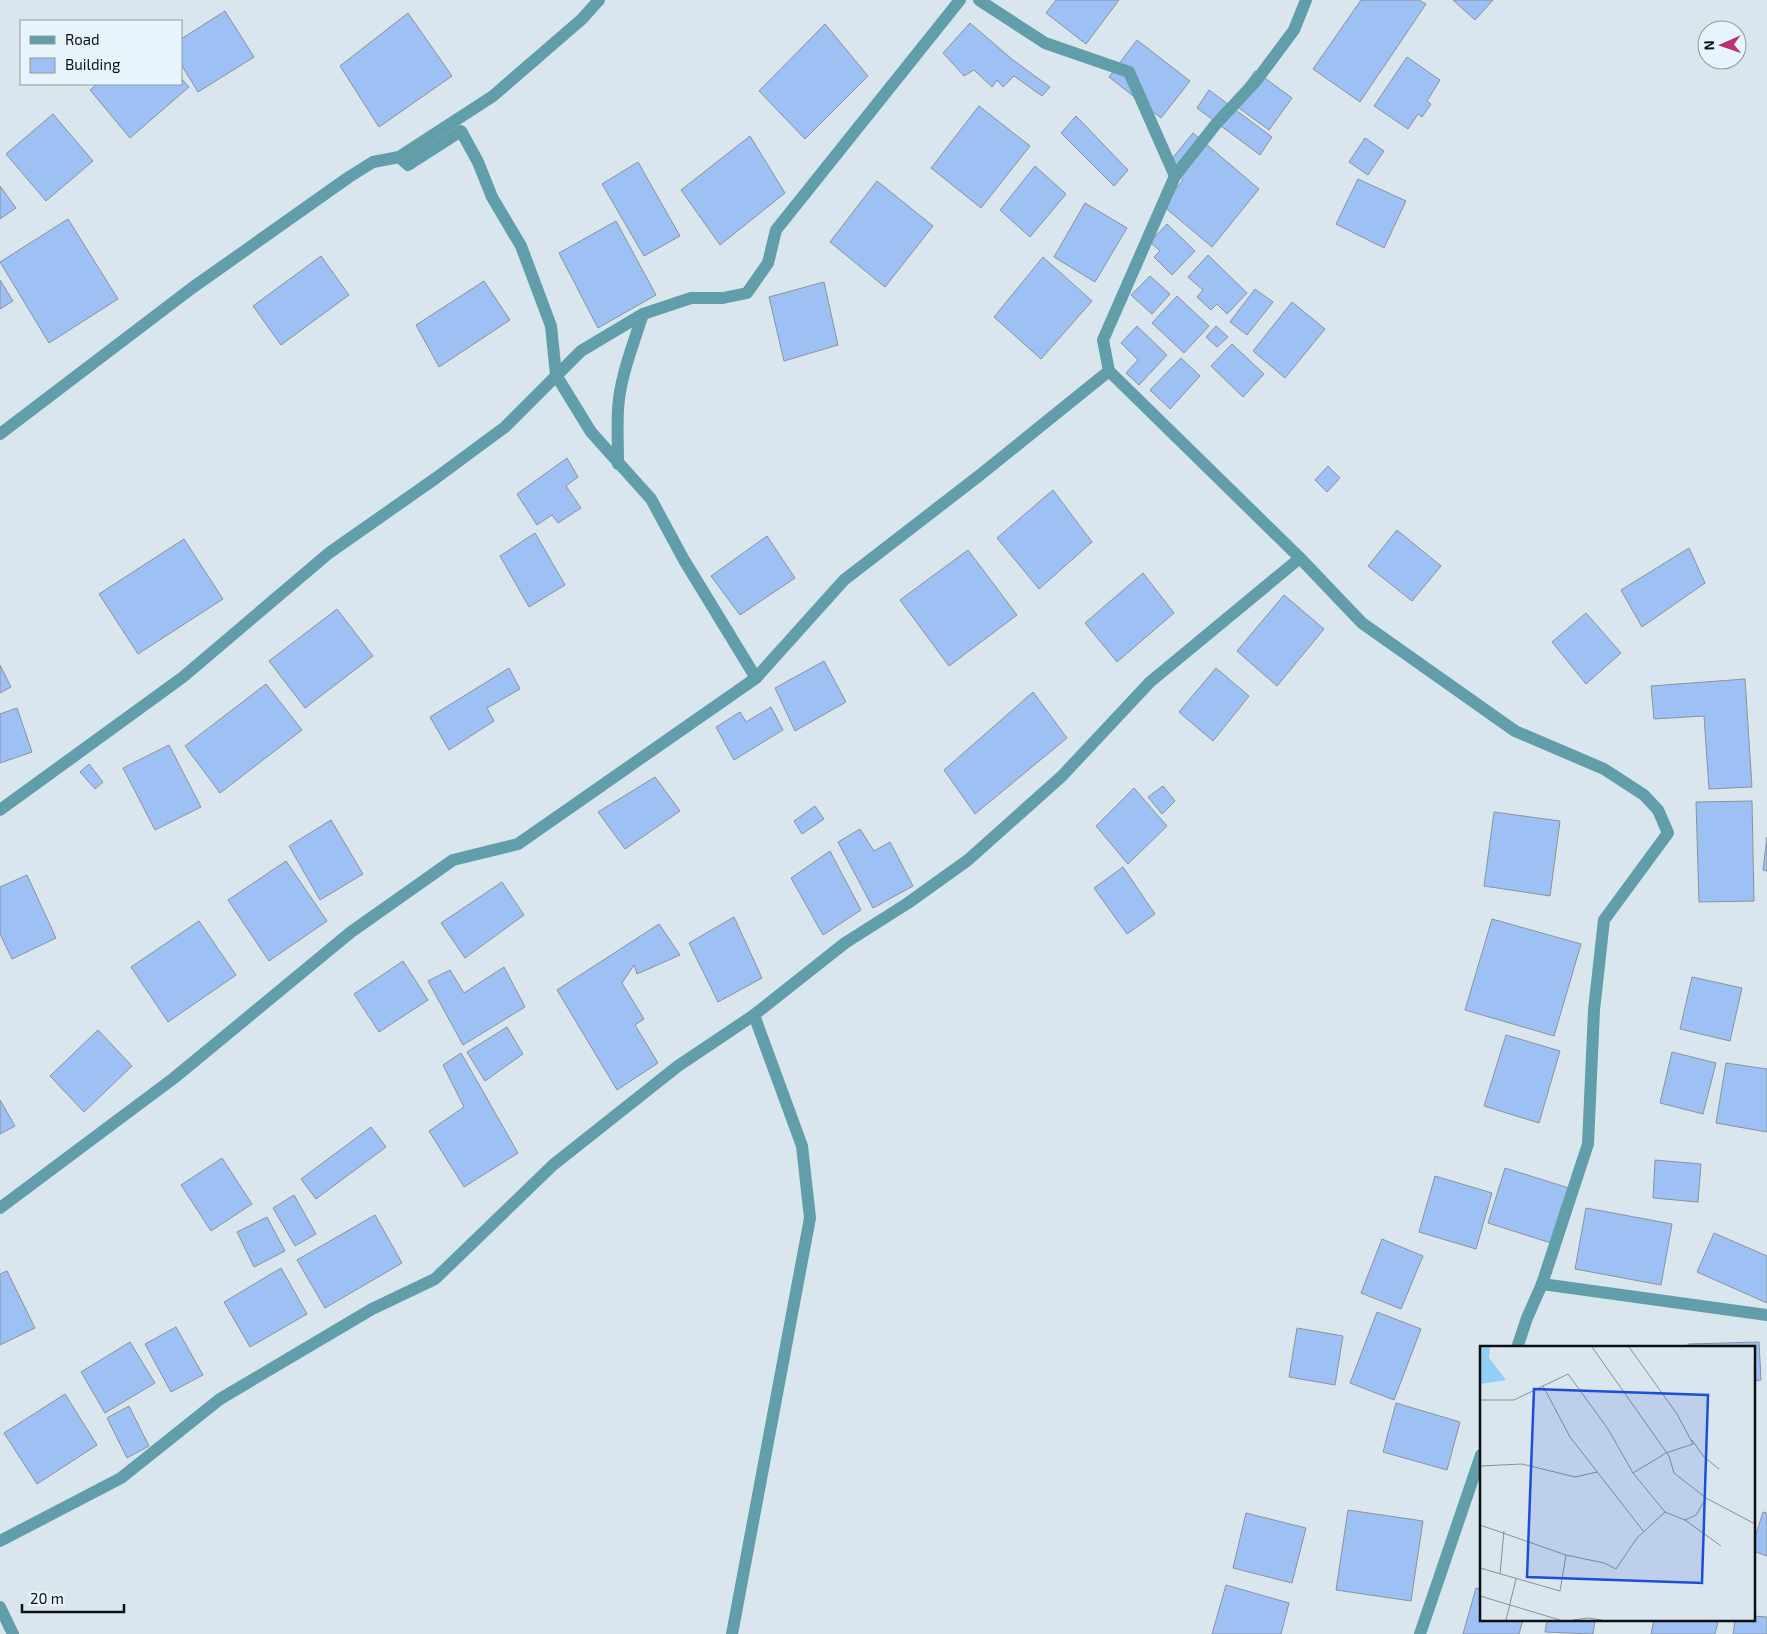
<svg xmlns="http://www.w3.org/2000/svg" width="1767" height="1634" font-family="'Exo 2',sans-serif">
  <rect width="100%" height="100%" fill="#dae6ee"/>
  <g fill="#9dc1f4" stroke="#8b929c">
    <polygon points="1056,0 1119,0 1086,44 1046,13"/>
    <polygon points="1361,0 1419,0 1426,4 1360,102 1313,69"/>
    <polygon points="1453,0 1493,0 1475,20"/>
    <polygon points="225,11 254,57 198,92 181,64 181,39"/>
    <polygon points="408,13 452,76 379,127 340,66"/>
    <polygon points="970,23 1013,60 1050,87 1042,96 1014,76 1003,87 997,80 992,87 974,70 964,76 943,53"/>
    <polygon points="825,24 868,76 805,139 759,91"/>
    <polygon points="1137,40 1190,81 1161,118 1109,77"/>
    <polygon points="1407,57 1440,80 1427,101 1431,104 1422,117 1418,114 1408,129 1374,106"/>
    <polygon points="1255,71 1292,98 1269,130 1232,103"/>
    <polygon points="181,78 189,87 130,138 90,90 97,84 181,84"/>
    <polygon points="1209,90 1272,137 1260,155 1197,108"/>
    <polygon points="979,106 1030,146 981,208 931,168"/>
    <polygon points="53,114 93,161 46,201 6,154"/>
    <polygon points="1076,116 1128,170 1114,186 1061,133"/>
    <polygon points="1193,133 1259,189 1212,247 1162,205 1183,180 1166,166"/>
    <polygon points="750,136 785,193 720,245 681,190"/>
    <polygon points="1365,138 1384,151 1368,175 1349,162"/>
    <polygon points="638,162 680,236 644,256 602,184"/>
    <polygon points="1035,166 1066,194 1030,237 1000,210"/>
    <polygon points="1358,179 1406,201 1384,248 1336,224"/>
    <polygon points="877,181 933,226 885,287 830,242"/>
    <polygon points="0,186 16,208 0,219"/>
    <polygon points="1085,203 1127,228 1095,282 1054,257"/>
    <polygon points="68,219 118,299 49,343 0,262"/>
    <polygon points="616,221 656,295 598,328 559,253"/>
    <polygon points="1167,224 1195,251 1172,275 1154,257 1160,251 1150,242"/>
    <polygon points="1208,255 1247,293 1227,314 1217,304 1211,310 1197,297 1203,290 1188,277"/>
    <polygon points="321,256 349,295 281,345 253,306"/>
    <polygon points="1043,257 1092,301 1041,359 994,317"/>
    <polygon points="1150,276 1170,294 1152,314 1131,295"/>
    <polygon points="0,280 13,301 0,309"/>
    <polygon points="484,281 510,320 439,367 416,325"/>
    <polygon points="824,282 838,345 784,361 769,297"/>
    <polygon points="1255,289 1273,302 1247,335 1230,322"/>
    <polygon points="1177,296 1209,326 1184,353 1152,323"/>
    <polygon points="1292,302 1325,329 1285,378 1253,351"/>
    <polygon points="1137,326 1167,355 1139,385 1126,373 1138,360 1121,343"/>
    <polygon points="1216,326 1228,337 1217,347 1206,337"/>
    <polygon points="1232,344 1264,374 1243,397 1211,366"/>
    <polygon points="1181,358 1200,376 1170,409 1150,390"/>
    <polygon points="567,458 578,477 566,486 581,508 558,523 552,515 537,525 517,494"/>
    <polygon points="1328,466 1340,478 1327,492 1315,480"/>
    <polygon points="1053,490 1092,542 1039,589 997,538"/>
    <polygon points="1397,530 1441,566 1412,601 1368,566"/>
    <polygon points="535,533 565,585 529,607 500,556"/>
    <polygon points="767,536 795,578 740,615 711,576"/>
    <polygon points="184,539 223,599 138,654 99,594"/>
    <polygon points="1689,548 1705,583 1642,627 1621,590"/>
    <polygon points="968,550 1017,615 949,666 900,600"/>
    <polygon points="1143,573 1174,613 1117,662 1085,623"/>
    <polygon points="1284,595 1324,629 1277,686 1237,651"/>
    <polygon points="337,609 373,656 305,708 269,661"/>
    <polygon points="1586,613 1621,653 1586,684 1552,642"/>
    <polygon points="824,661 846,702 795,731 775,688"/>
    <polygon points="0,665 11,687 0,693"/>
    <polygon points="509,668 520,689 487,708 494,721 449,750 430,717"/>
    <polygon points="1216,668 1249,696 1213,741 1179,712"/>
    <polygon points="1745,679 1752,787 1709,789 1704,716 1654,719 1651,686"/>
    <polygon points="266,684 302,730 220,793 185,746"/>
    <polygon points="1033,692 1067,738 975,814 944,770"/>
    <polygon points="771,707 783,730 734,760 716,727 740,712 746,722"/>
    <polygon points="17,708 32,752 0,763 0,714"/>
    <polygon points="169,745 201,807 155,830 123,768"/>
    <polygon points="89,764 103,782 95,789 80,772"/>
    <polygon points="655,777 680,811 625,849 598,812"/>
    <polygon points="1163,786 1175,801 1162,814 1148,797"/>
    <polygon points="1134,788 1167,826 1128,864 1096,826"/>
    <polygon points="1752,801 1754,901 1699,902 1696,802"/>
    <polygon points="815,806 824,819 802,834 794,821"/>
    <polygon points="1494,812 1560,821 1550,896 1484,886"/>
    <polygon points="331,820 363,874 320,900 289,846"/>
    <polygon points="860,829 874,851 890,842 913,886 873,908 838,842"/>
    <polygon points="1767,837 1767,871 1763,870"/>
    <polygon points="830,851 861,910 823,935 791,878"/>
    <polygon points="286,861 327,921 269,961 228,900"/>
    <polygon points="1123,867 1155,914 1127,934 1094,888"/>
    <polygon points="27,875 56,938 12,959 0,934 0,887"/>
    <polygon points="502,882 524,915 465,958 441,923"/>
    <polygon points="734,917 762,978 718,1002 689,943"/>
    <polygon points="1492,919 1581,944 1554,1036 1465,1010"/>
    <polygon points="199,921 236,975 168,1022 131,967"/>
    <polygon points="659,924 680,955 637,974 634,965 622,983 644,1019 635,1025 658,1063 617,1090 557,990"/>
    <polygon points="403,961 428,1000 379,1032 354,994"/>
    <polygon points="504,967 525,1007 463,1045 428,981 450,970 464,993"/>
    <polygon points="1692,977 1742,988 1730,1041 1680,1029"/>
    <polygon points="507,1027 523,1054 485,1081 467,1052"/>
    <polygon points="98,1030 132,1066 84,1112 50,1076"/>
    <polygon points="1506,1035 1560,1051 1539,1123 1484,1106"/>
    <polygon points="1672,1052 1716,1063 1703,1114 1660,1103"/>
    <polygon points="461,1053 518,1153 464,1187 429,1131 464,1107 443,1065"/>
    <polygon points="1726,1063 1767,1069 1767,1132 1716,1123"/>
    <polygon points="0,1100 15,1126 0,1134"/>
    <polygon points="371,1127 386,1147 316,1199 301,1179"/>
    <polygon points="222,1158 252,1204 211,1231 181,1185"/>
    <polygon points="1655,1160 1701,1164 1698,1202 1653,1198"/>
    <polygon points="1505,1168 1569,1188 1551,1243 1488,1223"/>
    <polygon points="1435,1176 1492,1193 1476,1249 1419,1232"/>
    <polygon points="294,1195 316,1234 295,1246 273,1208"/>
    <polygon points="1586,1208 1672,1224 1661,1285 1575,1269"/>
    <polygon points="375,1215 402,1263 325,1308 297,1260"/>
    <polygon points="267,1217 285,1251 254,1267 237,1232"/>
    <polygon points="1714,1233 1767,1256 1767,1303 1697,1272"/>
    <polygon points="1382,1239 1423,1256 1401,1309 1361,1293"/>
    <polygon points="281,1268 307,1314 250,1347 224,1302"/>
    <polygon points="7,1271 35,1328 0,1345 0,1274"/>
    <polygon points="1377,1312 1421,1329 1394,1400 1350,1383"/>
    <polygon points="176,1327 203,1375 171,1392 145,1344"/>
    <polygon points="1297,1328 1343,1336 1335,1385 1289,1377"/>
    <polygon points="130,1342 155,1383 105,1413 81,1372"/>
    <polygon points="1759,1342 1761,1380 1753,1381 1753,1348 1688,1348 1688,1344"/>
    <polygon points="65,1394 97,1445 37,1484 4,1433"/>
    <polygon points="1396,1403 1460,1422 1447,1470 1383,1452"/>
    <polygon points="129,1406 149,1446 127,1458 107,1418"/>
    <polygon points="1348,1510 1423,1521 1411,1601 1336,1590"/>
    <polygon points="1763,1512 1767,1513 1767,1556 1753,1551 1753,1544"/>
    <polygon points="1246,1513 1306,1528 1292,1583 1233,1568"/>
    <polygon points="1226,1585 1289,1603 1281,1634 1212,1634"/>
    <polygon points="1476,1588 1481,1589 1481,1620 1523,1620 1519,1634 1463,1634"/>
    <polygon points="1753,1616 1767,1617 1767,1634 1733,1634 1735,1620 1753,1620"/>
    <polygon points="1547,1620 1595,1620 1593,1634 1545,1632"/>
    <polygon points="1654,1620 1707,1620 1718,1622 1715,1634 1651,1634"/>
  </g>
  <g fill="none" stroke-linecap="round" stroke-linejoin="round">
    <g stroke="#629ea9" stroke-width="12">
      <polyline points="979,0 1045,43 1129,72 1175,176"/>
      <polyline points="399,157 493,96 582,19 599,0"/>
      <polyline points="1109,371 1300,558 1362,623 1515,731 1604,769 1644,795 1658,810 1668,833 1604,920 1594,1010 1588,1144 1542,1284"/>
      <polyline points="0,434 192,288 349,177 373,162 399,157 408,165 461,131 478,162 492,197 521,246 551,326 556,375 591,432 651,499 684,560 756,678"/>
      <path d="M618,464c0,-18 -1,-37 0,-55 2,-32 15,-64 25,-95"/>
      <polyline points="0,810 183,677 329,553 436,478 505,427 581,351 643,314 691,298 723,298 747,293 768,263 776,230 960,0"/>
      <polyline points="0,1208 174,1078 351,932 453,860 518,844 756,678 844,580 980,475 1109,371 1103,340 1175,176 1216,124 1256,81 1294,30 1306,0"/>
      <polyline points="1517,1348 1527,1318 1542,1284 1767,1315"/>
      <polyline points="0,1541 121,1478 220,1399 372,1309 435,1279 553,1165 678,1066 754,1015 845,943 908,903 968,860 1062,776 1150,682 1300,558"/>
      <polyline points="0,1607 13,1634"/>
      <polyline points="732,1634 810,1218 802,1146 754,1015"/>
      <polyline points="1420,1634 1481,1455"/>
    </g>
  </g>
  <g transform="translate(1480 1346)">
    <rect width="275" height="275" fill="#dae6ee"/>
    <path d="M0,1h10l-1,11 17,22 -26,4z" fill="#91d0f4"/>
    <path fill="none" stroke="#889096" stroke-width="1" d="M112,1l77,109 5,17 32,25 49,26M149,1l48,67 16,30 -27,9 -33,20M63,40l27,51 74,95M0,54h34l54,-26 40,55 25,44 32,39 20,8 36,26M212,94l12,17 15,12M0,120l42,-2 53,13 22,-5M205,174l11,-5 10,-17M0,179l86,30 -6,36 -80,-23M86,209l38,8 12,6 21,-31 28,-26M20,228l4,-43M0,250l80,24M26,274l10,-41M93,274l15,-2 14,2"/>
    <path fill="#1d4ed8" fill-opacity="0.15" stroke="#1d4ed8" stroke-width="2.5" d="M54,43l174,6 -6,188 -175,-6z"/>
    <rect width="275" height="275" fill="none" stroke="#0c1012" stroke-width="2.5"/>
  </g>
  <rect x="20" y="20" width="162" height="65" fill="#e8f4fb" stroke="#90999e"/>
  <rect x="30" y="36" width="25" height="8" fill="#629ea9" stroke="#90999e"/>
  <text x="65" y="45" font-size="15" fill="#0c1012">Road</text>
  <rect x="30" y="58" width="25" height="15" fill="#9dc1f4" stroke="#90999e"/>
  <text x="65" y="70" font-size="15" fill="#0c1012">Building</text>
  <g transform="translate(1722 45) rotate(268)"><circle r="24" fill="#e8f4fb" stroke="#90999e"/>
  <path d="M0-4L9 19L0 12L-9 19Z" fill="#b73277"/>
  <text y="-8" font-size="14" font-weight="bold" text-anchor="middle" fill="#0c1012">N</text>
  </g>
  <path d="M22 1604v8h102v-8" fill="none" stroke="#0c1012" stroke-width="2.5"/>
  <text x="30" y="1604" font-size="15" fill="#0c1012" stroke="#e8f4fb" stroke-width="4" paint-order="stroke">20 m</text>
</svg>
